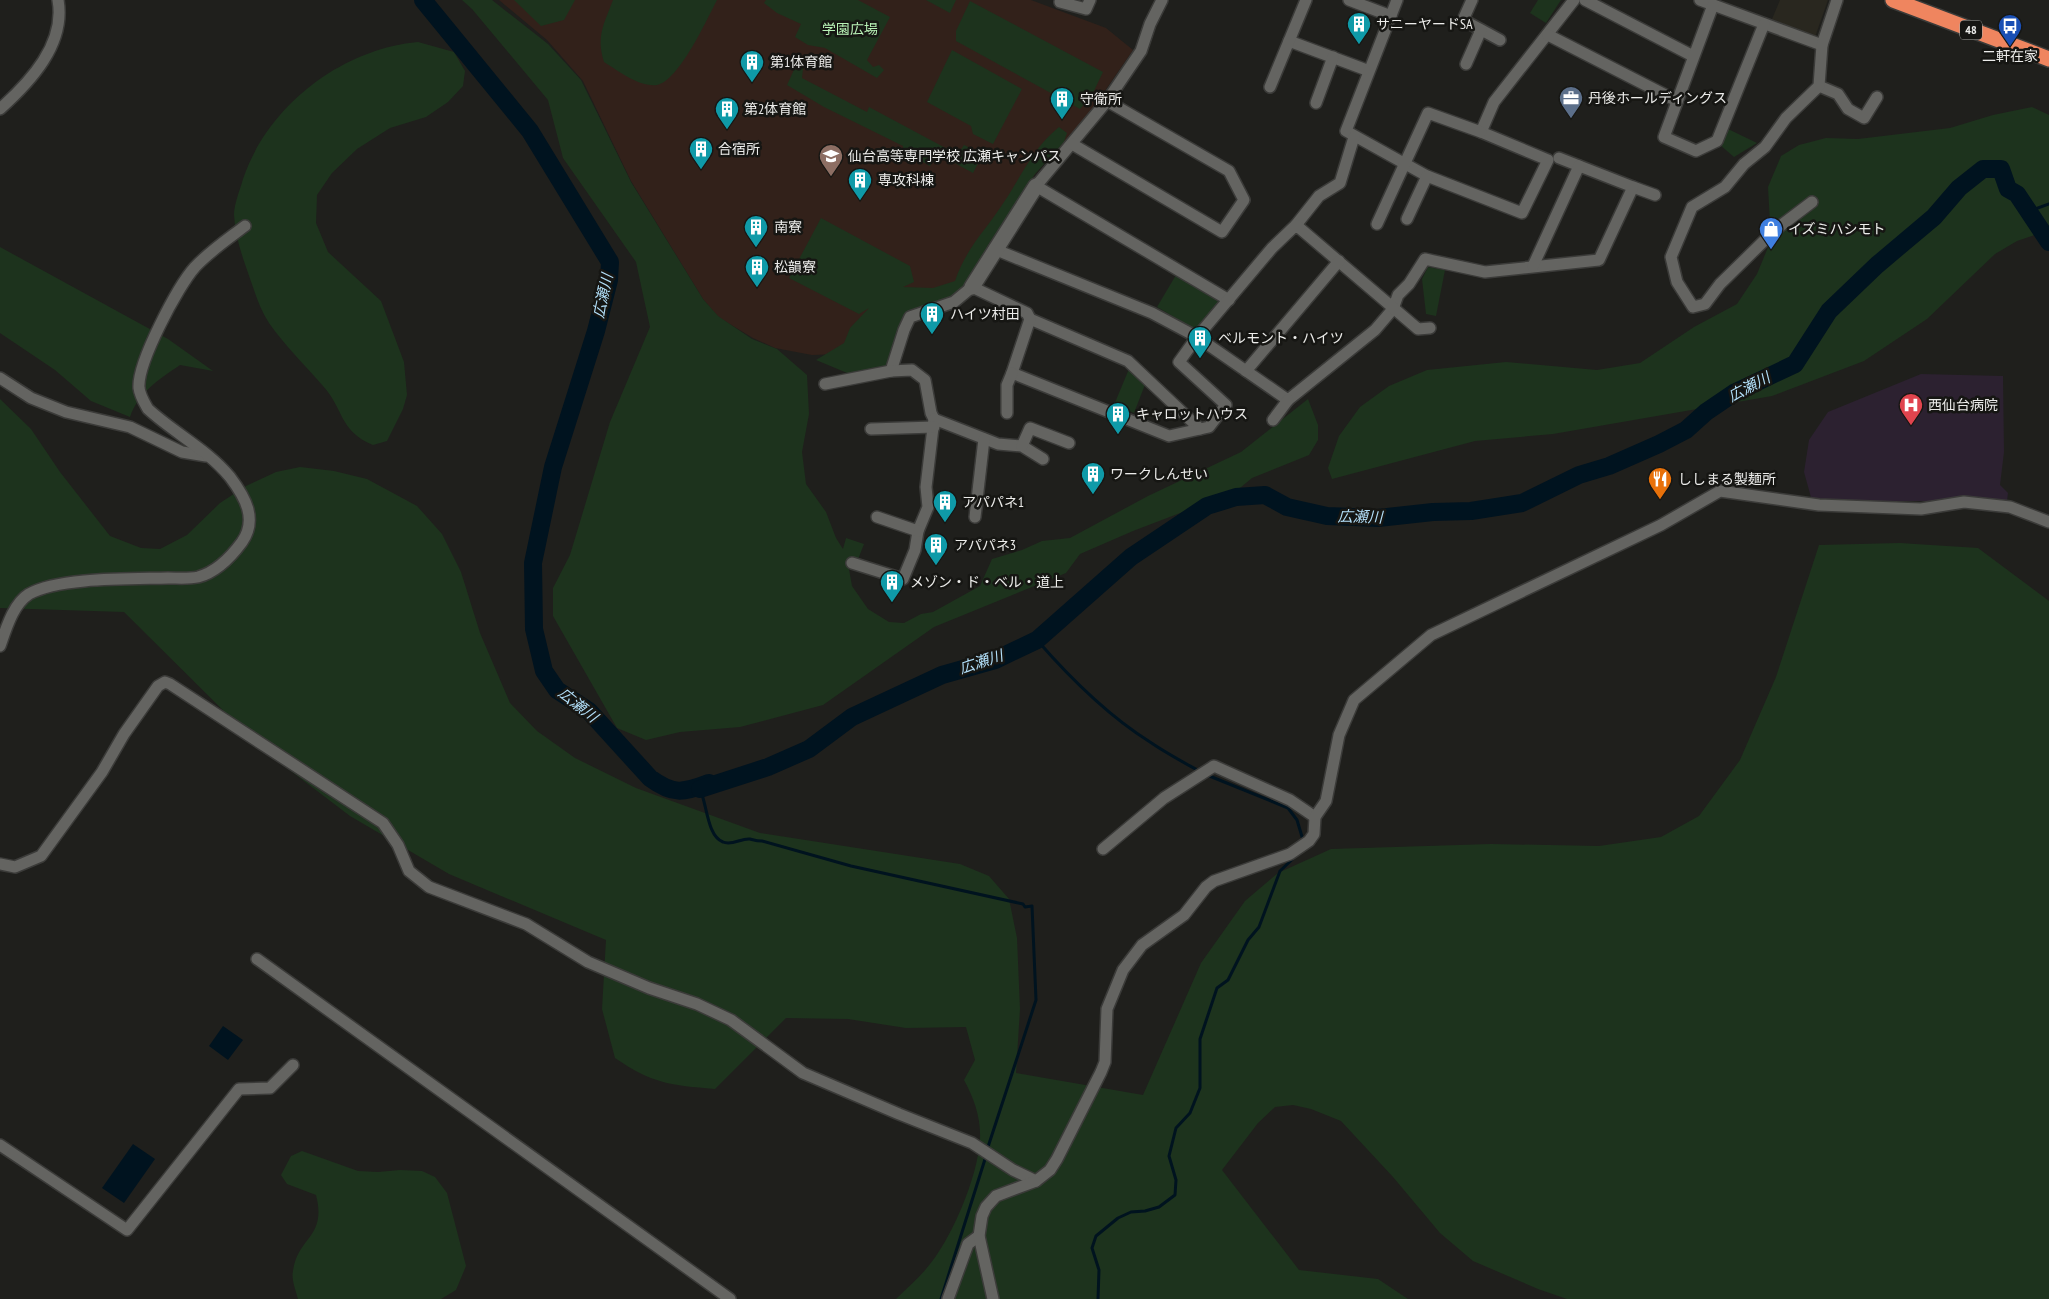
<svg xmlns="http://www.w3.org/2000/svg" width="2049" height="1299" font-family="'PT Sans Narrow','Noto Sans JP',sans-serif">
  <rect width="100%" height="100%" fill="#1f1f1c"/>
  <polygon fill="#29271f" points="1780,0 1828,0 1815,37 1772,19"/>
  <polygon fill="#32211a" points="499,0 1031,0 1106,28 1133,50 1089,114 1035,174 988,245 969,284 839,354 812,355 775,348 753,338 718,317 703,299 631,181 583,81 547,40"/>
  <polygon fill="#2c2130" points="1921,374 2003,376 2004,452 2000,485 2008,493 2007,501 1812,501 1804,472 1809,440 1828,412"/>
  <g fill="#1d331d">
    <polygon points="462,0 492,0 548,44 581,80 631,182 703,299 718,316 752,339 777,349 807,375 809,414 802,452 806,484 826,512 836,538 843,549 846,538 864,544 857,562 847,558 852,586 868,609 889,622 904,623 921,614 933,612 980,586 992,559 1022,550 1042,541 1070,538 1148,496 1241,452 1308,399 1318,425 1318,440 1309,455 1252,478 1235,492 1133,531 1080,554 1066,573 934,627 823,705 740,727 680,732 646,740 617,728 553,616 553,588 570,555 610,422 650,327 636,262 563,158 548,100 472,9"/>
    <polygon points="514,0 575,0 564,20 541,26"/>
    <path d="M613,0h104c-10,19 -38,81 -60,85 -19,2 -38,-14 -53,-23 -8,-26 0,-38 9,-62z"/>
    <polygon points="766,0 858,0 890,17 867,60 873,67 879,65 884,70 877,78 825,48 808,45 795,37 801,24 777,13 764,3"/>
    <polygon points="926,0 956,0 950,13"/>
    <polygon points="1538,0 1561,0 1546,23 1530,13"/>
    <polygon points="970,1 1103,72 1092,95 1080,109 956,41 956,31"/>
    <path d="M418,42l36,10 11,19 -2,15 -15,16 -22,15 -36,11 -33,21 -25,24 -15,22 -1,28 12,29 53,49 23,61 3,33 -4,14 -16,32 -14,4c-34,-14 -29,-36 -50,-59 -18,-21 -38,-40 -54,-63 -11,-17 -16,-37 -23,-56 -6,-17 -11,-34 -12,-52 0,-11 6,-25 9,-36 25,-74 99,-130 175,-137z"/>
    <polygon points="952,50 1022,89 993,144 973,134 971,126 927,102"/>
    <polygon points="798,61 807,66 803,69 802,78 867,112 869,107 953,152 955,149 960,151 964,145 983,154 973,173 938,154 930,166 903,151 903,146 824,107 787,85"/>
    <polygon points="2032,107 2049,115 2049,230 2017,241 1995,254 1927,319 1864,361 1772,396 1553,434 1475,441 1332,479 1328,468 1339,436 1360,407 1389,386 1427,370 1506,362 1597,370 1640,363 1694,327 1737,304 1757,274 1771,240 1768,187 1781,156 1799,145 1826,138 1858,139 1950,128 1993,115"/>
    <path d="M1059,127l8,6 -3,9 -29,32 -47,71 -19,39 -16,13 -50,27 -16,43 -35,8 -36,-15 28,-17 6,-15 19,-20 -10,6 -70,-36 32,-60 89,48 4,16 -11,5 30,1 22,-7c11,-33 31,-51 49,-79 18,-27 29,-54 55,-75z"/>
    <polygon points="1726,128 1757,143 1734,157 1719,144"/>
    <path d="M0,247l168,92 45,32 -33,-6c-21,14 -42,28 -50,52l-39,-16 -36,-31 -55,-37z"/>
    <polygon points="1428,267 1445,270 1436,316 1426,314 1422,279"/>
    <polygon points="1176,275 1219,302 1198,331 1157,307"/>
    <polygon points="1129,369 1146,382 1134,413 1114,405"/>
    <path d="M0,399l31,30 29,43 50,64 31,12 19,1 27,-14 33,-32 26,-17 30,-14 24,-5 34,4 33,8 50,27 25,28 19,38 19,61 30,70 27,28 38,27 61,30 124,45 200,31 29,12 20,23 8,39 3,71 -4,64 127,22 58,-132 44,-62 33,-28 53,-24 160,-5 108,2 62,-9 38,-21 41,-56 36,-83 43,-132 81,-2 78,5 71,53v698h-482l-29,-10 -65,-28 -33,-28 -47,-56 -52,-56 -30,-12 -18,-4 -18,2 -17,16 -36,47 77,100 79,9 30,20h-512c10,-10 21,-19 30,-30 25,-28 52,-92 54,-130 1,-21 -6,-41 -16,-59l11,-20 -9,-33 -60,1 -58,-9 -62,-1 -71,71c-45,-4 -62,-5 -100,-31l-13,-49 4,-69 -157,-66 -99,-58 -88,-67 -138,-137 -124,-4z"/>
    <path d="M302,1151l56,20 20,1 22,-2 22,1 13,6 12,16 19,73 -10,24 -15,9h-143c-2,-8 -7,-20 -5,-28 5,-35 34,-33 23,-76l-29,-11 -6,-9 10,-19z"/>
  </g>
  <g fill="#00131f">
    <polygon points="223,1026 243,1040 228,1060 209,1046"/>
    <polygon points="133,1144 155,1159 124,1203 102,1188"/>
  </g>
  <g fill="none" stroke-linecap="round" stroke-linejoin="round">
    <g stroke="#00131f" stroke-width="3">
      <polyline points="2027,212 2049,204"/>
      <path d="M1037,640c33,38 70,75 113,102 16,11 33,20 49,29"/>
      <polyline points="1207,775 1288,808 1297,820 1303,840"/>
      <path d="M700,789c7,15 7,47 23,53 9,4 18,-4 27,-3 4,1 7,2 12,2l89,25 172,38 2,3 7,-1 4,94 -49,150"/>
      <polyline points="941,1299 986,1156"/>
      <polyline points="1098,1299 1099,1270 1092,1248 1096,1236 1118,1218 1131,1212 1145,1211 1159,1207 1175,1195 1176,1180 1169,1156 1176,1128 1190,1113 1200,1088 1200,1039 1217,988 1228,980 1248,940 1259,927 1280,871 1299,853"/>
    </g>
    <g stroke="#00131f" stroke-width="18">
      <path d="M423,0l107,131 80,131 -1,18 -13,51 -43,136 -20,96 1,66 10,42 13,19 32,21 61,67c23,17 33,15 59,5"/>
      <polyline points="700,789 768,767 809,749 852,717 942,675 995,660 1037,640 1131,557 1207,506 1236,497 1265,495 1287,507 1327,516 1378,518 1433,512 1471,511 1522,503 1579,475 1609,466 1659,444 1686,430 1706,412 1734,393 1795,364 1829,311 1877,265 1934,217 1959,188 1983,169 2001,169 2008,189 2017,194 2049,242"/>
    </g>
    <g stroke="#3b3b39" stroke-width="14">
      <g id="street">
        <polyline points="1162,0 1150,24 1141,51 1107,101 1036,186 1229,300"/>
        <polyline points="1349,0 1391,16"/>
        <polyline points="1397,0 1346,131 1427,176 1522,213 1548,160 1481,132 1494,102 1574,0"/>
        <polyline points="1472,0 1463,20 1500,40"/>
        <polyline points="1585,0 1693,56"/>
        <polyline points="1700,0 1822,45"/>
        <polyline points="1060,2 1086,9 1090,0"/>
        <polyline points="1713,5 1664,137 1696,151 1717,141 1764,24"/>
        <polyline points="1548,35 1677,101"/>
        <polyline points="1289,41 1364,69"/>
        <polyline points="1466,64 1481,30"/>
        <polyline points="1819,86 1838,94 1848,109 1864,118 1877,97"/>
        <polyline points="1270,87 1306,0"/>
        <polyline points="1316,103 1333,57"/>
        <path d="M0,109c30,-27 66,-65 58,-109"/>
        <polyline points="1072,144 1222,232 1244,200 1229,171 1107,101"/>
        <polyline points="1633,187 1655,195"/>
        <polyline points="1812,202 1775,230 1720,284 1705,304 1693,307 1677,282 1671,257 1692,207 1725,187 1744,164 1765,147 1786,118 1819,86 1822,45 1837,0"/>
        <polyline points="1407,219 1427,176"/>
        <polyline points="1377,224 1428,113 1481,132"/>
        <polyline points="1296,225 1319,196 1340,183 1354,137"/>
        <polyline points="994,249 1152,313 1197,337 1288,400 1375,330 1393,309 1398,295 1409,284 1425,259 1485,272 1599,260 1633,187 1559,158"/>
        <polyline points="1533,266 1579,166"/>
        <polyline points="1030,319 1128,361 1200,429"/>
        <polyline points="891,371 904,330 910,317 954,302 972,287 1027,313 1030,319 1012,373 1169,436 1209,427 1226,405 1179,362 1197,337 1272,248 1296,225 1418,329 1430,328"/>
        <polyline points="1246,371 1339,261"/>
        <polyline points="0,378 31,398 66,412 130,427 182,452 206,456"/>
        <polyline points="825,384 891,371 912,370 925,380 931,413 934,419 926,487 928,507 918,531 915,550 903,579 852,563"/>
        <polyline points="1007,413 1007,385 1012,373"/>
        <polyline points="934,419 998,444 1022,446 1043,459"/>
        <polyline points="1273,420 1288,400"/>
        <polyline points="871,429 934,427"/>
        <polyline points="1022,446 1030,428 1069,443"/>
        <polyline points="877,517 918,531"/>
        <polyline points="975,517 984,439"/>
        <path d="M0,646c6,-17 13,-42 29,-52 30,-17 103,-15 139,-16 10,0 21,1 30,-1 19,-5 33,-20 44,-35 16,-23 3,-45 -12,-65 -22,-27 -56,-44 -82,-68 -4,-7 -8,-13 -9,-21 -2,-25 39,-102 56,-121 15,-16 33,-28 50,-41"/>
        <polyline points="1103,849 1164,798 1214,766 1290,800 1315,817"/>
        <polyline points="0,864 15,867 41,856 102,772 124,734 158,686 165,682 170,684 383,823 398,845 409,871 429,887 526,924 588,962 649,988 697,1004 731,1020 803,1073 899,1114 972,1143 1013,1170 1036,1181"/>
        <polyline points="257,959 730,1299"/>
        <polyline points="0,1145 127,1230 239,1089 270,1088 293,1065"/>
        <polyline points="948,1299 968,1244 979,1236"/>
        <polyline points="993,1299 979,1236 982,1216 986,1207 996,1196 1036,1181 1050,1170 1057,1159 1101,1072 1105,1062 1107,1009 1123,970 1142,945 1184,915 1206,887 1214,881 1290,854 1309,841 1314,834 1315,817 1326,801 1339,735 1354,700 1431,635 1661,525 1720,491 1819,505 1921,509 1964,502 2010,507 2049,522"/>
      </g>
    </g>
    <g stroke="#3b3b39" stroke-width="18">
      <polyline id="secondary" points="972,287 1036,186"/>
    </g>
    <g stroke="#3b3b39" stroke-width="18">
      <polyline id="highway" points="1893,0 2049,59"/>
    </g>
    <use href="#street" stroke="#646461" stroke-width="11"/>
    <use href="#secondary" stroke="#646461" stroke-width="15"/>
    <use href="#highway" stroke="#ef855f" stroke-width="15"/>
  </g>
  <defs>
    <g id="building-pin" transform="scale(1.25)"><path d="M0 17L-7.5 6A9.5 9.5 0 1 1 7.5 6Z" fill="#0f9aa8" stroke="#161613"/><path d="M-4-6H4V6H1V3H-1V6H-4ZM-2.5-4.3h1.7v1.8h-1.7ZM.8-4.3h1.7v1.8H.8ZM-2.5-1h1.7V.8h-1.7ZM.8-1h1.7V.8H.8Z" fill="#fff"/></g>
    <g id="bus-pin" transform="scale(1.25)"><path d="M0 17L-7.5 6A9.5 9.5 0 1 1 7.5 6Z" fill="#1a4fb4" stroke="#161613"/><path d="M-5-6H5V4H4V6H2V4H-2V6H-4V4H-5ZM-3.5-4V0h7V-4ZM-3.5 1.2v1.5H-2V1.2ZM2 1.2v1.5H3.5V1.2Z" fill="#fff"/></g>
    <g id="office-pin" transform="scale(1.25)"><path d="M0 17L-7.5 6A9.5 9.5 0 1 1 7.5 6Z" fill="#5c6f8a" stroke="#161613"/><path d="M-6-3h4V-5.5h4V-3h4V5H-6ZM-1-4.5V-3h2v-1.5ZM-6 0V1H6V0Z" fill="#fff"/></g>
    <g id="university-pin" transform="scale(1.25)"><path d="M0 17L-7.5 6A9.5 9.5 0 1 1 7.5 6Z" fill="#8d6e63" stroke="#161613"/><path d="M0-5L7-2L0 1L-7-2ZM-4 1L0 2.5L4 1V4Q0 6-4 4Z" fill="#fff"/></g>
    <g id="shop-pin" transform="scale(1.25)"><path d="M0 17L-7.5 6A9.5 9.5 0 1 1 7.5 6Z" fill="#3f7fe0" stroke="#161613"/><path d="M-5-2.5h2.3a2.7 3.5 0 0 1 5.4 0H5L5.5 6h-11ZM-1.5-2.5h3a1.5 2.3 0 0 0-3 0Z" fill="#fff"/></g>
    <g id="hospital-pin" transform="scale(1.25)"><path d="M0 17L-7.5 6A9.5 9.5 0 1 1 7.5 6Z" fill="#e0444e" stroke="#161613"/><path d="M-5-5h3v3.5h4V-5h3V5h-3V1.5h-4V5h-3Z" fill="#fff"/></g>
    <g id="restaurant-pin" transform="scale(1.25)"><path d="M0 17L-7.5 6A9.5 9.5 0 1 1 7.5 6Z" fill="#e8710a" stroke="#161613"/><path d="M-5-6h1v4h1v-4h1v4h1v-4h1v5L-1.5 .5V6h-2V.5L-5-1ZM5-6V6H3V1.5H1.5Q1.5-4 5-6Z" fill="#fff"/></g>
  </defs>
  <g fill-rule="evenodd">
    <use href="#building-pin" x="1359" y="24"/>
    <use href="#bus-pin" x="2010" y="26"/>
    <use href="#building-pin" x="752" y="62"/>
    <use href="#office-pin" x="1571" y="98"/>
    <use href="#building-pin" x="1062" y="99"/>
    <use href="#building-pin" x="727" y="109"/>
    <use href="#building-pin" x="701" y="149"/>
    <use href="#university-pin" x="831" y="156"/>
    <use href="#building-pin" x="860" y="180"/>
    <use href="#building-pin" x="756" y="227"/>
    <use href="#shop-pin" x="1771" y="229"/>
    <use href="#building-pin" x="757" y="267"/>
    <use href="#building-pin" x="932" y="314"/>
    <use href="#building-pin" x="1200" y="338"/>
    <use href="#hospital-pin" x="1911" y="405"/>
    <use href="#building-pin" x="1118" y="414"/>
    <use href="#building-pin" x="1093" y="474"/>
    <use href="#restaurant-pin" x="1660" y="479"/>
    <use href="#building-pin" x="945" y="502"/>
    <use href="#building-pin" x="936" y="545"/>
    <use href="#building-pin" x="892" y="582"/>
  </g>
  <g text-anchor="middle" stroke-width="5" stroke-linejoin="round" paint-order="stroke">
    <rect fill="#161613" stroke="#acacaa" stroke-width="1" x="1960" y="20.5" width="22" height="19" rx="4"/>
    <g font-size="12" font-weight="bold" fill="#ececea">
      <text x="1971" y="34">48</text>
    </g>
    <g font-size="14" fill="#ececea" stroke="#161613" text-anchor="start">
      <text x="1376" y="29">サニーヤードSA</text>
      <text x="2010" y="61" text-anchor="middle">二軒在家</text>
      <text x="770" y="67">第1体育館</text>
      <text x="1588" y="103">丹後ホールディングス</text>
      <text x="1080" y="104">守衛所</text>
      <text x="744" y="114">第2体育館</text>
      <text x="718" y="154">合宿所</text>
      <text x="848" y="161">仙台高等専門学校 広瀬キャンパス</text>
      <text x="878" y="185">専攻科棟</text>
      <text x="774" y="232">南寮</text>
      <text x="1788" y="234">イズミハシモト</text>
      <text x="774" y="272">松韻寮</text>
      <text x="950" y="319">ハイツ村田</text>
      <text x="1218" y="343">ベルモント・ハイツ</text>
      <text x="1928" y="410">西仙台病院</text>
      <text x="1136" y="419">キャロットハウス</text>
      <text x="1110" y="479">ワークしんせい</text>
      <text x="1678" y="484">ししまる製麺所</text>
      <text x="962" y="507">アパパネ1</text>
      <text x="954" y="550">アパパネ3</text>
      <text x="910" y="587">メゾン・ド・ベル・道上</text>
    </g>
    <g font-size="14" fill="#b8f1b6" stroke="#161613">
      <text x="850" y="34">学園広場</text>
    </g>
    <g font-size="15" font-style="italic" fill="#b2dff9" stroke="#161613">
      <text transform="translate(603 296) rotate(-78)" y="5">広瀬川</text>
      <text transform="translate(1749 387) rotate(-28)" y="5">広瀬川</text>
      <text transform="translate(1360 517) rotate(1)" y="5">広瀬川</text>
      <text transform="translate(981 662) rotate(-18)" y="5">広瀬川</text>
      <text transform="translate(578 705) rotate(39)" y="5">広瀬川</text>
    </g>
  </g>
</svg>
